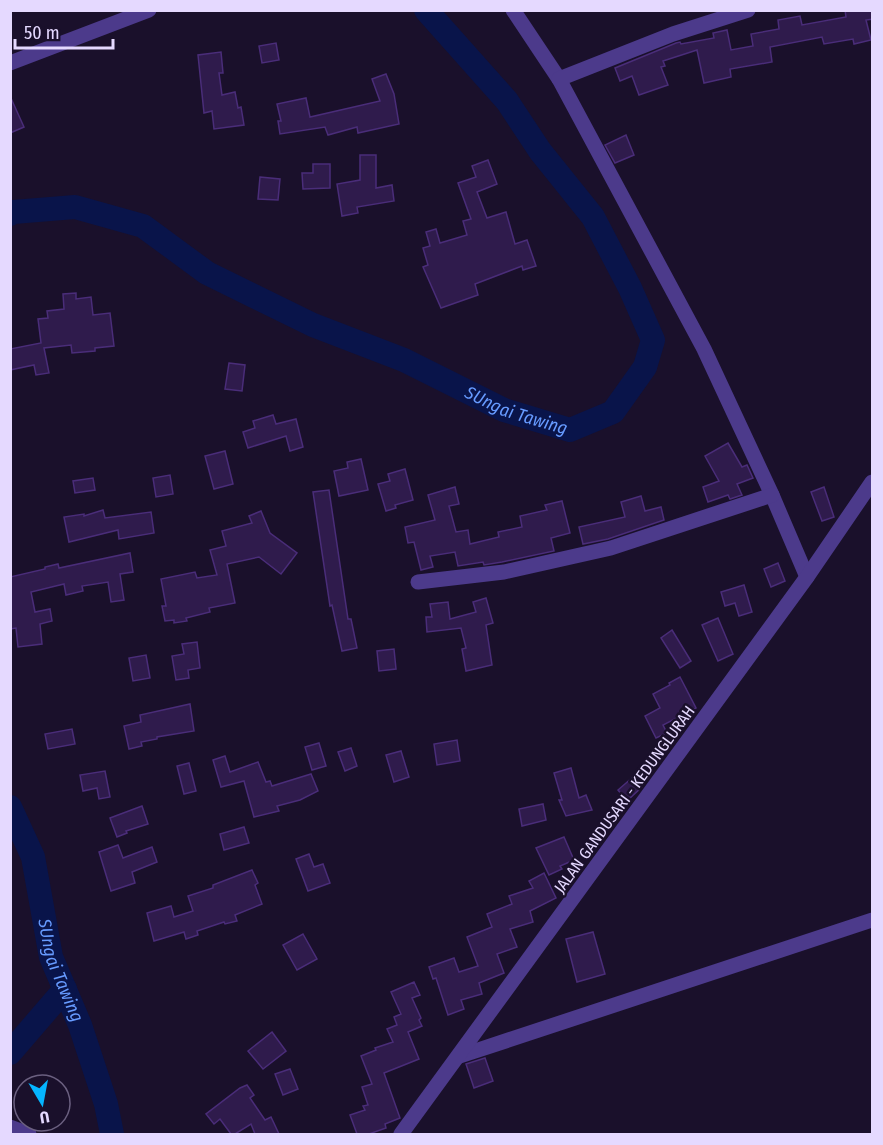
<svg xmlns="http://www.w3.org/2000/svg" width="883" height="1145" font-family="'Fira Sans Condensed',sans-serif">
  <rect width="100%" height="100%" fill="#1a102b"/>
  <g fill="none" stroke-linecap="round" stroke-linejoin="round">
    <g stroke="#09144a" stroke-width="24">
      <path id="s1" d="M10,214l3,-2 62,-5 68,19 64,47 106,52 91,35 100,50 66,20 43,-18 32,-45 8,-27 -23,-52 -37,-71 -53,-66 -33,-50 -81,-91"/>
      <path id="s2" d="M10,807l23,50 18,100 29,68 26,79 6,30"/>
      <polyline points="10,1053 65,989"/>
    </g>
  </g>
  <g fill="#2f1b4c" stroke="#4a2d79" stroke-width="1.5">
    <polygon points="845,10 873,10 873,19 866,20 871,40 854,44 853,39 824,44 822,37 770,47 772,62 730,69 731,77 704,83 697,50 663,61 665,66 661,67 668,85 639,95 632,76 620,81 615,68 676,43 680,42 681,44 714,38 713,33 727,30 731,50 753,46 751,34 779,29 778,20 800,16 802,25 846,17"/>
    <polygon points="276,43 279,60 262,63 259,46"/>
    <polygon points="221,52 223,73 219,73 222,95 235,92 238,108 241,107 244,125 214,129 212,111 204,113 198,55"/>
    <polygon points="386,74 394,94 399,124 358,133 357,127 328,135 325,127 280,134 278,121 281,121 277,104 306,98 310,117 380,101 372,79"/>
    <polygon points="10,96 24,127 10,133"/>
    <polygon points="626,135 634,155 615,163 605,145"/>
    <polygon points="360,155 376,155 376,188 392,185 394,201 357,207 358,213 342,216 337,184 360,180"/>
    <polygon points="488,160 497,184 477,192 487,218 506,212 515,244 527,240 536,266 523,270 522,266 475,284 478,295 441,308 423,267 428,265 423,248 430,246 426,232 436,229 440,243 467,235 463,221 471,219 458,183 476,177 472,166"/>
    <polygon points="313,164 330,164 330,188 303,189 302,173 313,173"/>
    <polygon points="260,177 280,179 278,200 258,199"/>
    <polygon points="76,293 76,299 91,297 93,315 110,313 114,346 95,348 95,351 72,353 71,345 44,348 49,373 36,375 34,365 10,370 10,349 41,343 38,319 48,318 47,311 64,309 63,294"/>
    <polygon points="229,363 245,365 242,391 225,389"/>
    <polygon points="273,415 276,424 296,419 303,447 290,451 286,436 248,448 243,432 255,428 253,421"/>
    <polygon points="728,443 742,467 747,465 753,478 737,484 742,495 730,499 728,495 708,502 703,487 719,481 705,456"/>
    <polygon points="225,451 233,484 214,489 205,456"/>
    <polygon points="361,459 368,490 339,496 334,471 348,468 347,462"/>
    <polygon points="405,469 413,500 395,505 396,508 386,511 378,484 390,481 388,474"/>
    <polygon points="170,475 173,494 156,497 153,478"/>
    <polygon points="93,478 95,490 75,493 73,481"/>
    <polygon points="455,487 459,504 449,506 456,532 468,530 470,544 499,537 498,532 522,527 520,516 547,510 545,505 562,501 570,533 551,538 554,551 502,562 484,565 483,562 458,566 455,552 430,556 433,567 421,570 414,542 408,543 405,527 435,520 428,495"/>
    <polygon points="824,487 834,517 822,521 811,492"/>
    <polygon points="329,490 348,619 351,619 357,648 342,651 332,605 330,606 313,492"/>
    <polygon points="641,496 645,511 661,507 664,520 608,539 583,544 579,527 625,517 621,502"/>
    <polygon points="103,510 105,518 151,512 154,533 119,539 118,530 69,542 64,517 84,514 84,516"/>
    <polygon points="261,511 270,533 297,553 281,574 259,557 227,564 235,603 209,608 210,612 186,618 187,621 174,623 174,620 165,621 162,606 166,606 161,579 195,572 197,578 217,575 210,550 226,546 222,531 252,523 249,516"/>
    <polygon points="130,553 133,572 120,574 124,600 111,602 108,582 82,586 83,591 66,595 64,584 31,592 35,612 50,609 52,621 40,624 42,644 18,647 16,628 10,629 10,577 45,569 45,567 58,564 59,568"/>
    <polygon points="778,563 785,581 771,587 764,569"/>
    <polygon points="744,585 752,612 739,616 735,603 725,606 721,592"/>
    <polygon points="486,598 493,623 486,625 492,665 466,671 462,649 466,648 461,628 427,632 426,617 432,617 430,604 448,602 450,619 476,612 473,602"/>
    <polygon points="718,618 733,654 718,661 702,625"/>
    <polygon points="672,630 691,661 680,668 661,638"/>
    <polygon points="197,642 200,668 188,670 189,678 176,680 172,656 184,654 182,644"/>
    <polygon points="394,649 396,669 379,671 377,651"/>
    <polygon points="146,655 150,678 133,681 129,658"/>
    <polygon points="680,677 696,708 663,725 667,733 656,738 645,716 660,708 653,694 670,685 669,683"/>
    <polygon points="190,704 194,731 157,737 157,739 141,742 142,746 129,749 124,726 141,722 140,715"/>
    <polygon points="72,729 75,744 48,749 45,734"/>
    <polygon points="457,740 460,761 437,765 434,744"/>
    <polygon points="319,743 326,766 312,770 305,747"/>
    <polygon points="351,748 357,766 345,771 338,752"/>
    <polygon points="401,751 409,777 394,782 386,755"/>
    <polygon points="225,756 230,772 258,762 266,782 270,781 272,786 311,774 318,791 300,800 277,806 279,811 254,817 244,781 221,787 213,760"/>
    <polygon points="189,763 196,791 184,794 177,766"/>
    <polygon points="571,768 579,798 586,795 592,810 566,816 559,800 562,800 554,773"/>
    <polygon points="105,771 110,797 99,799 97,788 83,791 80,775"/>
    <polygon points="633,777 642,787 627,801 618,790"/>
    <polygon points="543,804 546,820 522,826 519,809"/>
    <polygon points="142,806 148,824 126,831 127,833 117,837 110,818"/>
    <polygon points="244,827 249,843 224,850 220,834"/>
    <polygon points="564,837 574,860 560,866 562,869 549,875 536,848"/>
    <polygon points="118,845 123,858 152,847 157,862 132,872 135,883 111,891 99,852"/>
    <polygon points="309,854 314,867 323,864 330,883 308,891 296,859"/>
    <polygon points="252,870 258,883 255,885 262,904 235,915 237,921 225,924 224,922 197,931 198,935 186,939 184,932 154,941 147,913 171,906 174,917 193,911 188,896 213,888 213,885"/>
    <polygon points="544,873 556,898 530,911 533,922 510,929 517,947 497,954 504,973 479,983 482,994 461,1000 464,1009 448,1015 436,978 433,979 429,967 454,958 459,972 478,966 467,937 492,927 487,914 512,904 509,896 533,888 529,881"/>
    <polygon points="593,932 605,974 577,982 566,939"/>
    <polygon points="303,934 317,959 297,970 283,945"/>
    <polygon points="414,982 420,995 412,998 421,1018 419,1020 422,1026 408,1032 419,1059 384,1073 400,1118 385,1124 386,1128 369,1134 357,1134 350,1115 365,1110 363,1106 368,1105 362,1087 372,1084 361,1056 376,1050 375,1048 393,1042 387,1029 397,1025 394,1017 401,1014 391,992"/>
    <polygon points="272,1032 286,1051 263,1069 248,1051"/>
    <polygon points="485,1058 493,1081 474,1088 466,1064"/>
    <polygon points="290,1069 298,1089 283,1095 275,1074"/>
    <polygon points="247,1085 254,1095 250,1098 265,1120 271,1117 279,1134 255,1134 251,1124 235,1134 231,1134 220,1119 214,1124 206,1114 240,1088"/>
  </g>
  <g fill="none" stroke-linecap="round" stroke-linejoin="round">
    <g stroke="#4c3a8b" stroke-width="15">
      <polyline points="513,10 559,79"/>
      <polyline points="748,10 673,34 559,79 704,349 772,495 807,577"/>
      <polyline points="10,63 149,10"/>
      <polyline points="418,582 504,572 611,548 772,495"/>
      <polyline points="460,1056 872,920"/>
      <polyline points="10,1127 29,1134"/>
      <polyline points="401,1134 807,577 872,482"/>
    </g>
  </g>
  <g text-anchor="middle" stroke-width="5" stroke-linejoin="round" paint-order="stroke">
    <g font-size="16" fill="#e5d9ff" stroke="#1a102b">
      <text transform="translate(624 799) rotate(-54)" y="6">JALAN GANDUSARI - KEDUNGLURAH</text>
    </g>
    <g font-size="18" font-style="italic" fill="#679bff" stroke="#1a102b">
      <text dy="6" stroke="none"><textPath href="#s1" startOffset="555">SUngai Tawing</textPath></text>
      <text dy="6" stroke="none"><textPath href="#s2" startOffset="172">SUngai Tawing</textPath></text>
    </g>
  </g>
  <rect width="883" height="1145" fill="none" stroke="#e5d9ff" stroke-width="24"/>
  <g transform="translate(42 1103) rotate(170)"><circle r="28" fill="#1a102b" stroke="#6b6080" stroke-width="1.5"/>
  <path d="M0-4.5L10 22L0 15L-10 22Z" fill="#05b5ff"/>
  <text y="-9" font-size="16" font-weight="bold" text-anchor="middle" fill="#e5d9ff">U</text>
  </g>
  <path d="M15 39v9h98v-9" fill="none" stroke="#e5d9ff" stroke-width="3"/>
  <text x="24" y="39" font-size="18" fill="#e5d9ff" stroke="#1a102b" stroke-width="4.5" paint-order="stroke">50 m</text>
</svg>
